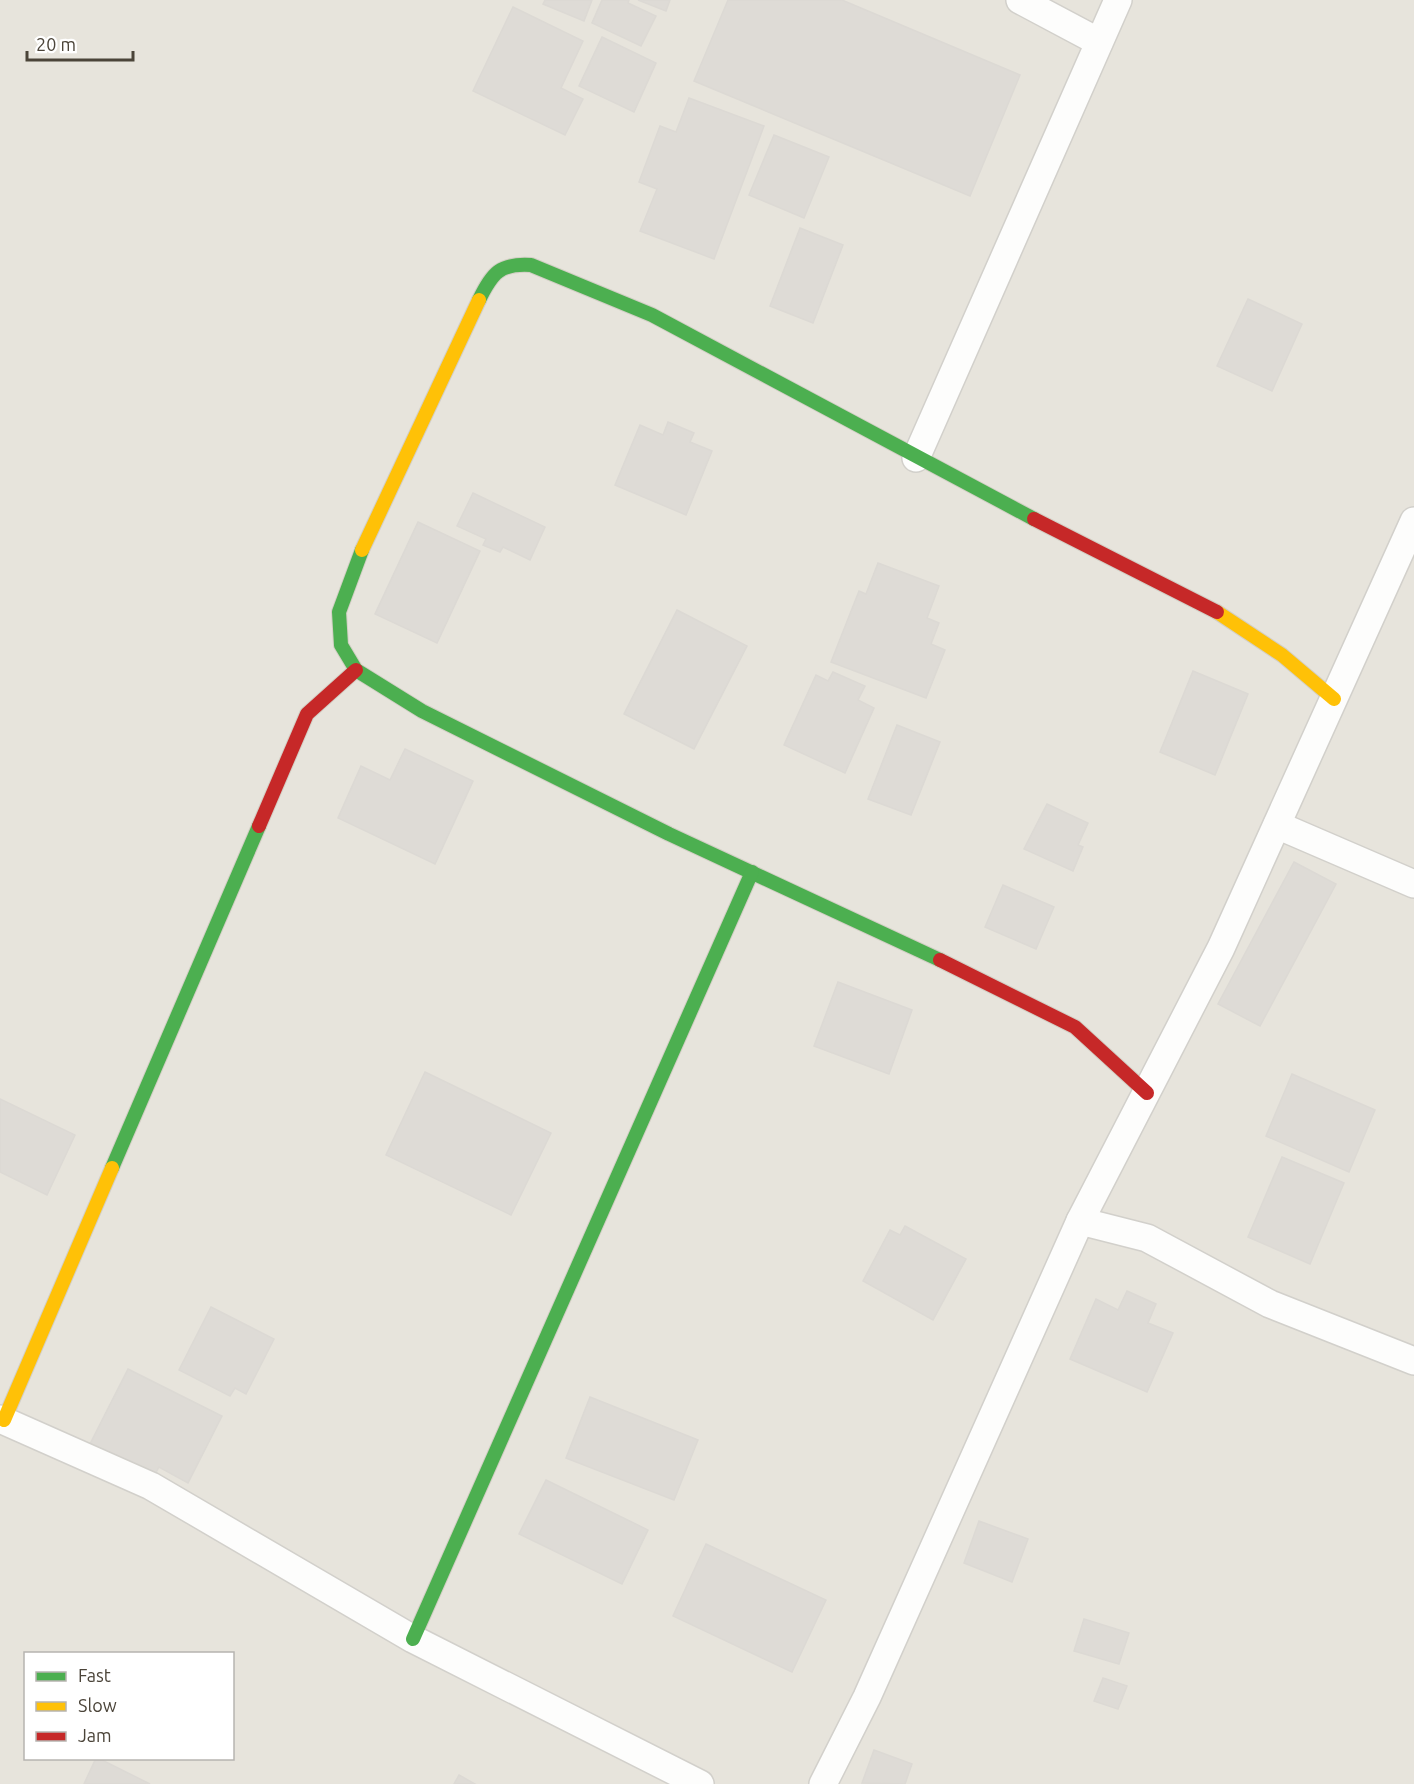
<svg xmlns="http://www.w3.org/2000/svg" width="1414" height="1784" font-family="Ubuntu,sans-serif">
  <rect width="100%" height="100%" fill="#f4f2ee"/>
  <path fill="#e7e4dc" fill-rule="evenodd" d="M0,0h1414v1784h-1414zM26,1654h206v104h-206z"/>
  <g fill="#dedbd6" stroke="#dcd9d4" stroke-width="1.5">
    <polygon points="545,0 592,0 584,21 543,4"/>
    <polygon points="602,0 629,0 628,3 656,16 641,46 592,23"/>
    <polygon points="638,0 670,0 666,11"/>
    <polygon points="728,0 842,0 1020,75 970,196 694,81"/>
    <polygon points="513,7 583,41 561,88 583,99 565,135 473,91"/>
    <polygon points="602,37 656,63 634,112 579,86"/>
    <polygon points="689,98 764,126 714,259 640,231 657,189 639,182 660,126 676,132"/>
    <polygon points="774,135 829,157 804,218 749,195"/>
    <polygon points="800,228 843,245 813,323 770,306"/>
    <polygon points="1248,299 1302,324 1272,391 1217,366"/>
    <polygon points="668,422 694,433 690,442 712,451 686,515 615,485 640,425 663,435"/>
    <polygon points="473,493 545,527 530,560 503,547 500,552 483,545 486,539 457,526"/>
    <polygon points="418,522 480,551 437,643 375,614"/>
    <polygon points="878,563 939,586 927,618 939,623 931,644 945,650 926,698 831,662 859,591 866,594"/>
    <polygon points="677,610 747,646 694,749 624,714"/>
    <polygon points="1193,671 1248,694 1215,775 1160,752"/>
    <polygon points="833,672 865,686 858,700 874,708 845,773 784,745 816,675 828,681"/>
    <polygon points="897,725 940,742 911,815 868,799"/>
    <polygon points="405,749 473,781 435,864 338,818 361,766 390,780"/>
    <polygon points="1047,804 1088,823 1078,845 1083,847 1073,871 1024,849"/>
    <polygon points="1294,862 1336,884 1260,1026 1218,1004"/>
    <polygon points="1003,885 1054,907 1036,949 985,927"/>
    <polygon points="838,982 912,1010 889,1074 814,1046"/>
    <polygon points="425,1072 551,1133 511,1215 386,1155"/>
    <polygon points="1292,1074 1375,1110 1349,1172 1266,1136"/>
    <polygon points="0,1099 75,1135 47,1195 0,1172"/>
    <polygon points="1282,1157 1344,1183 1310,1264 1248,1237"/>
    <polygon points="905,1226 966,1259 933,1320 863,1281 890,1230 900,1235"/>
    <polygon points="1127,1291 1156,1304 1148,1323 1173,1333 1147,1392 1070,1359 1096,1299 1118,1310"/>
    <polygon points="211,1307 274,1339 246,1394 235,1388 230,1396 179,1370"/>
    <polygon points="128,1369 222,1416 188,1483 159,1467 154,1476 90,1444"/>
    <polygon points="590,1397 698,1440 674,1500 566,1458"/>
    <polygon points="546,1480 648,1530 622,1584 519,1534"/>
    <polygon points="979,1521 1028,1539 1012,1582 964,1563"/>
    <polygon points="706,1544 826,1600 792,1672 673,1616"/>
    <polygon points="1084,1619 1129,1633 1119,1664 1074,1651"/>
    <polygon points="1103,1678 1127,1686 1118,1709 1094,1701"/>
    <polygon points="874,1750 912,1764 905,1784 862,1783"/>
    <polygon points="96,1758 98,1758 150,1784 84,1784"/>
    <polygon points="459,1775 475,1784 454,1784"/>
  </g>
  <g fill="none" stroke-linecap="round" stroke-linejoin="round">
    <g stroke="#d2d0cb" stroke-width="30">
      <g id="street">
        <polyline points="1020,0 1099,42"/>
        <polyline points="916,458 1118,0"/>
        <polyline points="1277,825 1414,884"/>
        <polyline points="1080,1221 1147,1238 1270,1304 1414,1361"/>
        <polyline points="0,1419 151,1486 413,1639 700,1784"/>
        <polyline points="823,1784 867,1697 1080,1221 1221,948 1414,521"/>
      </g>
    </g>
    <g stroke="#d3cfc5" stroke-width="16">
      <g id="fast">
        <path d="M479,300c13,-27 21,-37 52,-35l121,50 382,204"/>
        <polyline points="362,550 339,612 341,645 356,670 422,711 669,834 940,960"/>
        <polyline points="112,1168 259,826"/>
        <polyline points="413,1639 752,872"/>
      </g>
    </g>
    <g stroke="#d3cfc5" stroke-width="16">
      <g id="slow">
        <polyline points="362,550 479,300"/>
        <polyline points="1217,612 1282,655 1334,699"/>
        <polyline points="4,1420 112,1168"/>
      </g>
    </g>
    <g stroke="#d3cfc5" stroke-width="16">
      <g id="jam">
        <polyline points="1034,519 1217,612"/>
        <polyline points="259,826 307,714 356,670"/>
        <polyline points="940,960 1075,1027 1147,1093"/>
      </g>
    </g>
    <use href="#street" stroke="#fdfdfc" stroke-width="27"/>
    <use href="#fast" stroke="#4caf50" stroke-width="14"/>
    <use href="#slow" stroke="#ffc107" stroke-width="14"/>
    <use href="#jam" stroke="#c62828" stroke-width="14"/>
  </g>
  <rect x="24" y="1652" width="210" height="108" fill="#ffffff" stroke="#b7b4b0" stroke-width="1.5"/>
  <rect x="36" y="1672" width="30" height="9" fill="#4caf50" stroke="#b7b4b0" stroke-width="1.5"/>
  <text x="78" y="1682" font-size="18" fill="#4b4439">Fast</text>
  <rect x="36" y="1702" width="30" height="9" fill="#ffc107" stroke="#b7b4b0" stroke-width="1.5"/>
  <text x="78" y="1712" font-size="18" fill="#4b4439">Slow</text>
  <rect x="36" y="1732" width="30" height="9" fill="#c62828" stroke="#b7b4b0" stroke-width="1.5"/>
  <text x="78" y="1742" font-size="18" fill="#4b4439">Jam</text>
  <path d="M27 51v9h106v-9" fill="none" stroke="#4b4439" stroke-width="3"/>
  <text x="36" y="51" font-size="18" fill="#4b4439" stroke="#ffffff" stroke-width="4.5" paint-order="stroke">20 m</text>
</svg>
